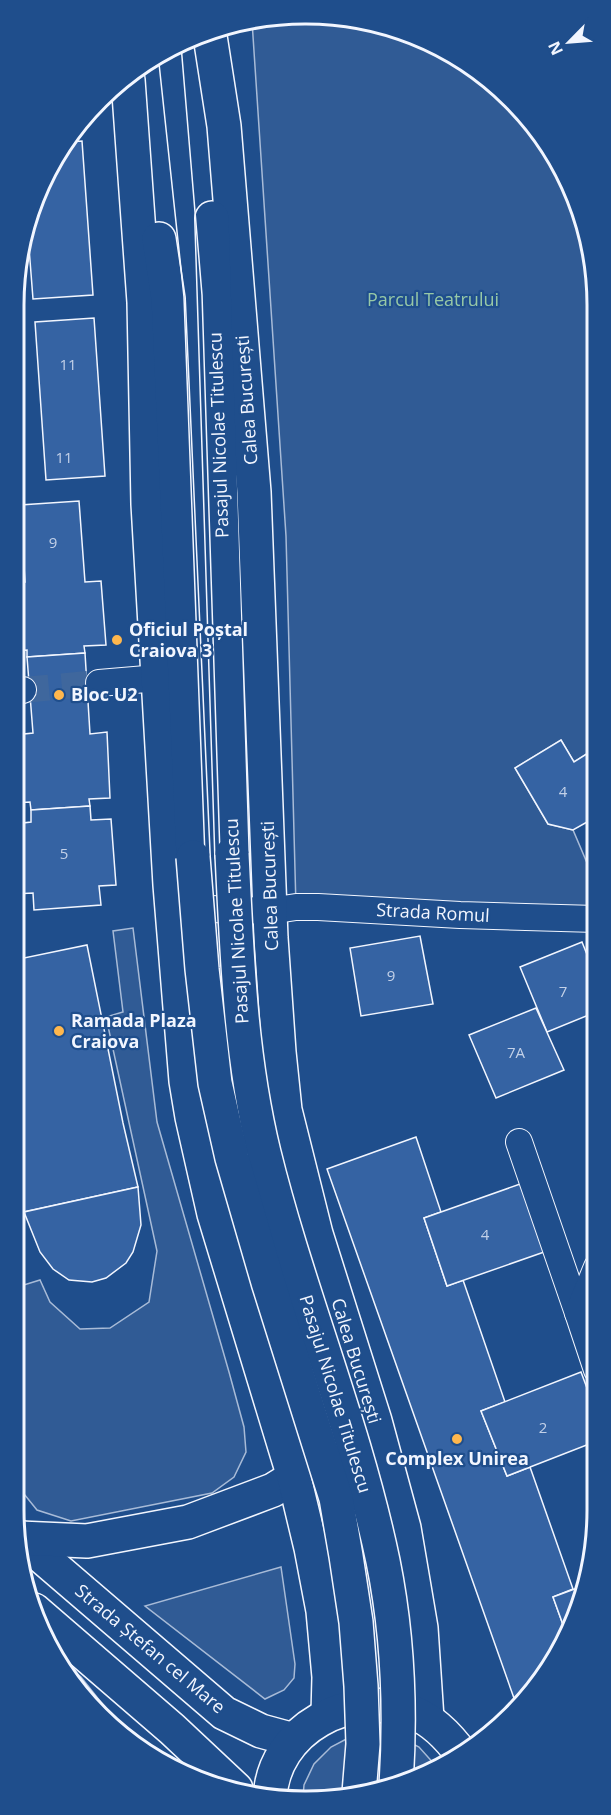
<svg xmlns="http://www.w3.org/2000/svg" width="611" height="1815" font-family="'Open Sans',sans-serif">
  <rect width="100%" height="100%" fill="#1f4e8c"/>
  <g fill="#305b95" stroke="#a8bbd7" stroke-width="1.5">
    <polygon points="267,16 381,23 452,53 525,113 568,177 595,267 596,748 574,762 561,740 515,768 548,824 573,830 596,884 596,919 296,907 286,536 252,21"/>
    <polygon points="133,928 157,1122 229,1372 244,1427 246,1452 234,1477 212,1493 71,1521 37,1510 24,1494 14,1456 14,1288 40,1280 50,1302 80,1329 110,1328 149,1302 157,1251 106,1017 123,1012 113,931"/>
    <polygon points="281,1567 295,1664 294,1678 284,1690 265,1699 145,1606"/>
    <polygon points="58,1657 81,1677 123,1730 86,1702"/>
    <polygon points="375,1733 398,1736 419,1747 436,1766 381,1792 303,1797 304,1785 314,1764 331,1747 352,1736"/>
  </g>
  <g fill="#3563a3" stroke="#f2f6ff" stroke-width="1.5">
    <polygon points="82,141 93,295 33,299 27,222 67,142"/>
    <polygon points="94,318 105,476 46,480 35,322"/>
    <polygon points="79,501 85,582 101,581 106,645 84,646 85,653 27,657 27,650 14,651 14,583 25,582 20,505"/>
    <polygon points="85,653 90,734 107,732 110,798 89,799 90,806 31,810 30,802 14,803 14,735 33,733 27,657"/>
    <polygon points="561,740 574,762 596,748 596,817 573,830 548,824 515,768"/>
    <polygon points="90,806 91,820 111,819 116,885 99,886 101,905 34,910 33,893 14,894 14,824 31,822 31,810"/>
    <polygon points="420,936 433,1004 361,1016 350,948"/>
    <polygon points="582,942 596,977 596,1012 547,1032 520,967"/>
    <polygon points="87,945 123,1123 138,1187 14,1214 14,1146 17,1146 14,1130 14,960"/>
    <polygon points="536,1008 564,1070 496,1098 469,1035"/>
    <polygon points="416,1137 441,1212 424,1218 447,1286 463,1280 505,1402 481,1411 507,1476 530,1467 573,1589 553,1597 566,1633 548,1672 522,1698 515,1701 327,1169"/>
    <polygon points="523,1183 547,1251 447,1286 424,1218"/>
    <polygon points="138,1187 141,1225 133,1252 126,1263 106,1278 92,1282 69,1280 53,1269 40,1252 24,1212"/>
    <polygon points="581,1372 597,1415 597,1441 507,1476 481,1411"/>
    <polygon points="588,1584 588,1585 566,1633 553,1597"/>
  </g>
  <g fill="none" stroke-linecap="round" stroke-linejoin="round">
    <polyline stroke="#3f679d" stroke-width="26" stroke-dasharray="26 13" stroke-linecap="butt" points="23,690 99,683"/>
    <g stroke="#f2f6ff" stroke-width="28">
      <g id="minor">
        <polyline points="99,683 158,678"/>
        <polyline points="14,691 23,690"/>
        <polyline points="180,908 270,911 296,907 318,907 460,915 596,919"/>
        <polyline points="519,1142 578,1313"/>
        <polyline points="597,1267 578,1313 597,1370"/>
      </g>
    </g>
    <g stroke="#f2f6ff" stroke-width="36">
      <g id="tertiary">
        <polyline points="19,1537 224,1713 261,1731 294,1740"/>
        <polyline points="20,1538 87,1541 188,1522 273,1490 294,1477"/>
        <polyline points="34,1610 172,1729 236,1789"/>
      </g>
    </g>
    <g stroke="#f2f6ff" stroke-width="36">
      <g id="secondary">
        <polyline points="210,36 224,126 254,492 271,938 279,1052 285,1110 316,1234 375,1421 404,1528 421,1628 427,1719"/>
        <polyline points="128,80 144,302 148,504 170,885 186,1081 192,1117 214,1214 294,1477 311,1548 323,1611 329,1677 328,1714"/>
        <polyline points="212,218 232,854"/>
        <polyline points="159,239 168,299 193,857"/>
        <path d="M270,1799c2,-70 82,-112 144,-86 20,8 35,24 48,42"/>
      </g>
    </g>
    <use href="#minor" stroke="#1f4e8c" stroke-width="26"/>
    <use href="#tertiary" stroke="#1f4e8c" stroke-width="33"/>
    <use href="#secondary" stroke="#1f4e8c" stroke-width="33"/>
    <g stroke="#f2f6ff" stroke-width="1.5">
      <polyline points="181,45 202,295 220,855 237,1068 256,1160 363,1517 376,1583 386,1679 385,1766 382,1791"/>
      <polyline points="158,54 184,297 205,856 214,987 223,1071 241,1160 275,1280 332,1459 350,1526 361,1587 370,1671 370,1774 368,1792"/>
    </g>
    <g stroke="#f2f6ff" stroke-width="36" stroke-linecap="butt">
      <g id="secondary-bridge">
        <path d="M232,854c5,101 8,200 32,299 34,138 90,269 119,408 15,74 18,149 13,224"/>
        <polyline points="193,857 202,969 215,1083 232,1158 268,1282 336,1498 346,1556 356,1622 361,1686 363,1744 359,1793"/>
      </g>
    </g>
    <use href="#secondary-bridge" stroke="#1f4e8c" stroke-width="33"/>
  </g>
  <g fill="#ffb74d" stroke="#1f4e8c" stroke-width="2">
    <circle cx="117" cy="640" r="6"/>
    <circle cx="59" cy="695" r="6"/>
    <circle cx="59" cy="1031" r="6"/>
    <circle cx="457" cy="1439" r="6"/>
  </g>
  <g text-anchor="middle" stroke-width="4.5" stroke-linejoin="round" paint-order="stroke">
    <g font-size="15" fill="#c3d1e8">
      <text x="68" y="370">11</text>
      <text x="64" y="463">11</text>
      <text x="53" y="548">9</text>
      <text x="563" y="797">4</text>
      <text x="64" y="859">5</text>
      <text x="391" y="981">9</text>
      <text x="563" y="997">7</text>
      <text x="516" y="1058">7A</text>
      <text x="485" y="1240">4</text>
      <text x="543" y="1433">2</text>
    </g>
    <g font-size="18" fill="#97c8a6" stroke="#1f4e8c">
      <text x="433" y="306">Parcul Teatrului</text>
    </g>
    <g font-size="18" fill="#f2f6ff" stroke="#1f4e8c">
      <text transform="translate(247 400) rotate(-94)" y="6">Calea București</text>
      <text transform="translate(219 435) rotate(-92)" y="6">Pasajul Nicolae Titulescu</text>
      <text transform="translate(270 886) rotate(-92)" y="6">Calea București</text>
      <text transform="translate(433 913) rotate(3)" y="6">Strada Romul</text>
      <text transform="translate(237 921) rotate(-93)" y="6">Pasajul Nicolae Titulescu</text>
      <text transform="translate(356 1361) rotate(73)" y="6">Calea București</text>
      <text transform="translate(335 1394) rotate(73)" y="6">Pasajul Nicolae Titulescu</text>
      <text transform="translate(150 1649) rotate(40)" y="6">Strada Ștefan cel Mare</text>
    </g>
    <g font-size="18" font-weight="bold" fill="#f2f6ff" stroke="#1f4e8c" text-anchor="start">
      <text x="129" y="636">Oficiul Poștal<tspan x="129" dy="21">Craiova 3</tspan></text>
      <text x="71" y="701">Bloc U2</text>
      <text x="71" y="1027">Ramada Plaza<tspan x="71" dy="21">Craiova</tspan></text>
      <text x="457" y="1465" text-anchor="middle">Complex Unirea</text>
    </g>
  </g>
  <path d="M0 0H611V1815H0ZM305 24H306A281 281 0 0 1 587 305V1510A281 281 0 0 1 306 1791H305A281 281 0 0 1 24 1510V305A281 281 0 0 1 305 24Z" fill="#1f4e8c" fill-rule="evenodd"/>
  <path fill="none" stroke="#f2f6ff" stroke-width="3" d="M305 24H306A281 281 0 0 1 587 305V1510A281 281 0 0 1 306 1791H305A281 281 0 0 1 24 1510V305A281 281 0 0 1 305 24Z"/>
  <g transform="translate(569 42) rotate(245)" stroke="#1f4e8c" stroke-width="4.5" paint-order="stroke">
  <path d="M0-4.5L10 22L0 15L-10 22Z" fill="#f2f6ff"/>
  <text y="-9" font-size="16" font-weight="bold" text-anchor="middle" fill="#f2f6ff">N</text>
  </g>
</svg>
